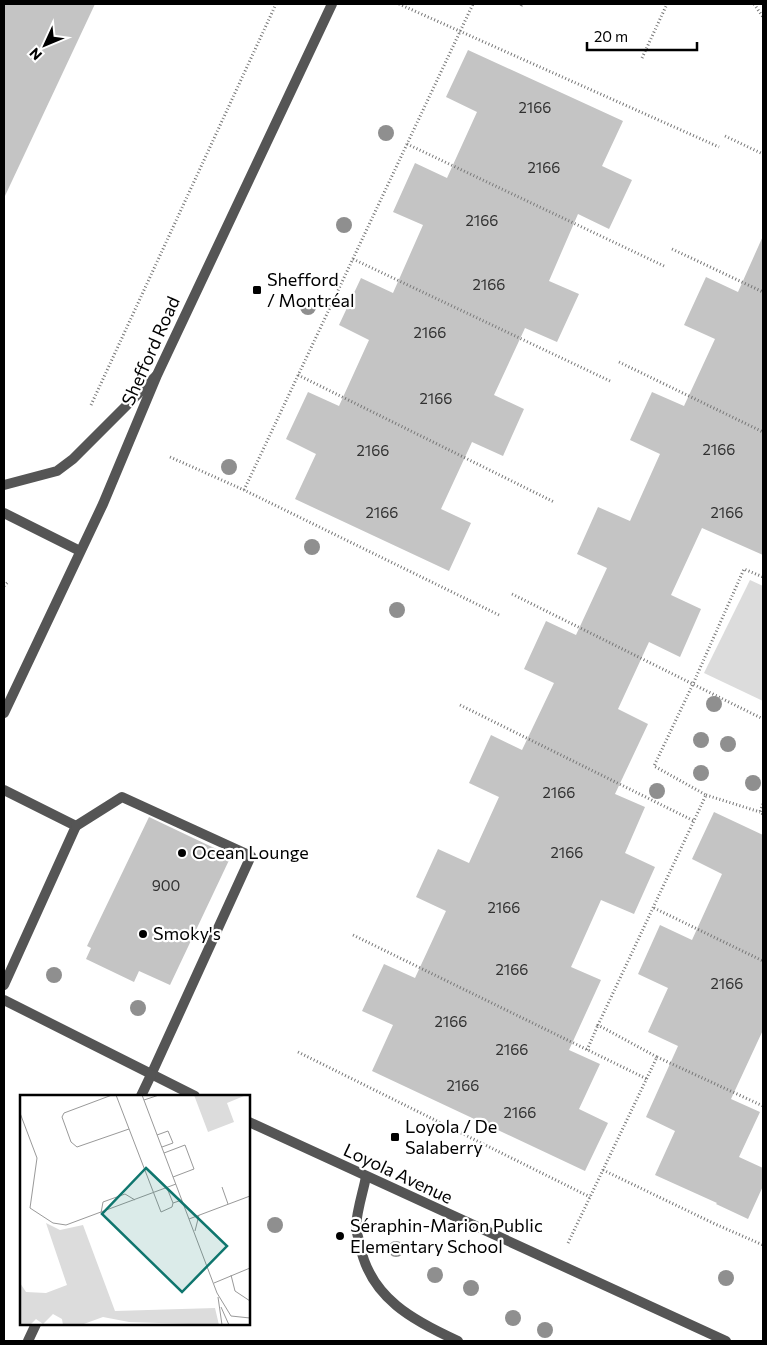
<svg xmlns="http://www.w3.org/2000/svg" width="767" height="1345" font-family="Commissioner,sans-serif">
  <rect width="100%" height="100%" fill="#fff"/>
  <polygon fill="#dcdcdc" points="750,580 763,586 763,701 704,673"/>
  <g fill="#c4c4c4">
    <polygon points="4,4 95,4 4,198"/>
    <polygon points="468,50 623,121 602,166 632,180 609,229 578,214 549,281 579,294 557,342 525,328 494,395 524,409 503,456 472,442 441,509 471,523 449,571 295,499 316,454 286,439 308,392 339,406 369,340 339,325 361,278 393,293 423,225 393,212 415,163 447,178 477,112 446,97"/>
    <polygon points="763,236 763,555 702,528 671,595 701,609 680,657 649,642 618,709 648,724 615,794 645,807 625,853 655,867 634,914 601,900 571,967 601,980 569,1050 600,1064 579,1109 608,1123 585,1171 372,1071 393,1025 362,1011 384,964 415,978 446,911 416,897 438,849 469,863 499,797 469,783 491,735 522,750 554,683 524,669 546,621 576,635 607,568 577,554 598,507 630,521 660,454 630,440 652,392 684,406 715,339 684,325 706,277 738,292"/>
    <polygon points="714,812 763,835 763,1030 731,1099 760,1112 739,1157 763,1168 763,1186 748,1219 716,1204 717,1203 655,1175 675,1131 646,1117 678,1046 648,1032 668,988 638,974 660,925 692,940 722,874 692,859"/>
    <polygon points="149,817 231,856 170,985 139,971 134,982 86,959 91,948 87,946"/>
  </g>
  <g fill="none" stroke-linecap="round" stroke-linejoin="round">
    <g stroke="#777" stroke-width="3" stroke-dasharray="1 2.5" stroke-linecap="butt">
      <polyline points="399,4 719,147"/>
      <polyline points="754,4 763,17"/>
      <polyline points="521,6 522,4"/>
      <polyline points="642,58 667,4"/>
      <polyline points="725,136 763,154"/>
      <polyline points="407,144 664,266"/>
      <polyline points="672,249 763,292"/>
      <polyline points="353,259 610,381"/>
      <polyline points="619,362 763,432"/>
      <polyline points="298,375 554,502"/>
      <polyline points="91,405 276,4"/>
      <polyline points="170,457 244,490 501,616"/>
      <polyline points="244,490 473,4"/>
      <polyline points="4,586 9,581"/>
      <polyline points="512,594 763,719"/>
      <polyline points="460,705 694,821"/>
      <polyline points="706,795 760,812"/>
      <polyline points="763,804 760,812 763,814"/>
      <polyline points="654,908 763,961"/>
      <polyline points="353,935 647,1079"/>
      <polyline points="587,1050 598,1025"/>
      <polyline points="298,1052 590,1197"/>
      <polyline points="657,1057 763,1106"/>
      <polyline points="603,1170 715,1224 763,1245"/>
      <polyline points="568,1243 657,1057 598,1025 706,795 654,766 693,684 744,569 763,577"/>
    </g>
    <g stroke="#555" stroke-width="10">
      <polyline points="4,790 76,826 4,985"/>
      <polyline points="76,826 122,797 251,856 151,1075"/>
      <path d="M366,1177c-3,15 -9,33 -10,49 0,6 3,13 4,19 10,53 54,76 98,96"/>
    </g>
    <g stroke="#555" stroke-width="10">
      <polyline points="4,485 57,471 73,459 156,376"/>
      <polyline points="4,513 80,551"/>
      <polyline points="4,1000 195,1096"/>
      <polyline points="141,1096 151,1075"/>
      <polyline points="249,1122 726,1341"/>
      <polyline points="28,1341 36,1324"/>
    </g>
    <polyline stroke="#555" stroke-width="10" points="4,713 103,504 157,375 332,4"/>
  </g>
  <g fill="#8f8f8f">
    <circle cx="386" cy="133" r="8"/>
    <circle cx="344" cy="225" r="8"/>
    <circle cx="308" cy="307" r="8"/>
    <circle cx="229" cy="467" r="8"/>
    <circle cx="312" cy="547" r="8"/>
    <circle cx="397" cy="610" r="8"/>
    <circle cx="714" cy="704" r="8"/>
    <circle cx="701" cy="740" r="8"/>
    <circle cx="728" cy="744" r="8"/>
    <circle cx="701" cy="773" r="8"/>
    <circle cx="753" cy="783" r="8"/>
    <circle cx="657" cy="791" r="8"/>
    <circle cx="54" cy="975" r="8"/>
    <circle cx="138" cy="1008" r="8"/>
    <circle cx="275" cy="1225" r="8"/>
    <circle cx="396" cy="1249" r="8"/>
    <circle cx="435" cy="1275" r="8"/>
    <circle cx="726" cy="1278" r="8"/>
    <circle cx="471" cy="1288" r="8"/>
    <circle cx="513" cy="1318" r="8"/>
    <circle cx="545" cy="1330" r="8"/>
  </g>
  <g fill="#000" stroke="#fff" stroke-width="2">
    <rect x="252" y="285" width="10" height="10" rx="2.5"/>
    <circle cx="182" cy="853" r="5"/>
    <circle cx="143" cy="934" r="5"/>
    <rect x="390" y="1132" width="10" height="10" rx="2.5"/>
    <circle cx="340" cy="1236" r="5"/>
  </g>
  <g text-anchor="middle" stroke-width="4.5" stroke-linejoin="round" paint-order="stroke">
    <g font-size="15" fill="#313131">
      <text x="535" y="113">2166</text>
      <text x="544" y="173">2166</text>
      <text x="482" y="226">2166</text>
      <text x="489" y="290">2166</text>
      <text x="430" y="338">2166</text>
      <text x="436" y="404">2166</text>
      <text x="719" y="455">2166</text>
      <text x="373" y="456">2166</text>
      <text x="382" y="518">2166</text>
      <text x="727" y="518">2166</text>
      <text x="559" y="798">2166</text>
      <text x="567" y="858">2166</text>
      <text x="166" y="891">900</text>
      <text x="504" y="913">2166</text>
      <text x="512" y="975">2166</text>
      <text x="727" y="989">2166</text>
      <text x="451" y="1027">2166</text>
      <text x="512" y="1055">2166</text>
      <text x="463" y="1091">2166</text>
      <text x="520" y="1118">2166</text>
    </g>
    <g font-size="18" fill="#000" stroke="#fff" text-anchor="start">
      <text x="267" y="286">Shefford<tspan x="267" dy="21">/ Montréal</tspan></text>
      <text x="192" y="859">Ocean Lounge</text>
      <text x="153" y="940">Smoky's</text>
      <text x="405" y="1133">Loyola / De<tspan x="405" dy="21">Salaberry</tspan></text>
      <text x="350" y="1232">Séraphin-Marion Public<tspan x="350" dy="21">Elementary School</tspan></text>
    </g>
    <g font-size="18" fill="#000" stroke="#fff">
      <text transform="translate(151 351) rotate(-66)" y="6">Shefford Road</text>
      <text transform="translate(398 1174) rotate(25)" y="6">Loyola Avenue</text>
    </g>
  </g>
  <g transform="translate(20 1095)">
    <rect width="230" height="230" fill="#fff"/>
    <path d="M174,0h50v1l-17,7 7,19 -26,10zM26,128l14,7 23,-5 32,86 100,-3 4,17 -90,-3 -26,-5 -22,8h-18l-1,-6 -9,-5 -10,10 -7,-5 -6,6h-10v-42l6,9 20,1 21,-8z" fill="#dcdcdc"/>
    <path fill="none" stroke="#999" stroke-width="1" d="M92,0l-48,18 -2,4 9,25 6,5 52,-18M96,0l45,117 11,-5 1,-4M122,0l75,198M124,5l15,-5M0,18l17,45 -7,50M137,40l11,-4 5,12 -11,4M144,58l21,-8 9,24 -21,8M202,92l6,17M147,93l6,15 9,-3M10,113l23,15 13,2 110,-41M81,118l2,-11 22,-8 10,6M169,124l61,-23M175,136l4,-16M211,180l4,16 15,10M194,188l36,-15M197,198l14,23 19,2M198,202l4,28M201,212l8,18"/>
    <path fill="#0f766e" fill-opacity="0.15" stroke="#0f766e" stroke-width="2.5" d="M126,73l81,78 -45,46 -80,-78z"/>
    <rect width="230" height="230" fill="none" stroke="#000" stroke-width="2.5"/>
  </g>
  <rect width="767" height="1345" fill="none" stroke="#000000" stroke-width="10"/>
  <g transform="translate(45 45) rotate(226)" stroke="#ffffff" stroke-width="4" paint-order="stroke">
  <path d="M0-4L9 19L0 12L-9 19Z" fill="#000000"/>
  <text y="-8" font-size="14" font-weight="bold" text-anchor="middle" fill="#000000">N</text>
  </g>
  <path d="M587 42v8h110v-8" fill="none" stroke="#000000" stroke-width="2.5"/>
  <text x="594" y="42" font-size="15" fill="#000000" stroke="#ffffff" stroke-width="4" paint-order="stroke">20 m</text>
</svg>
